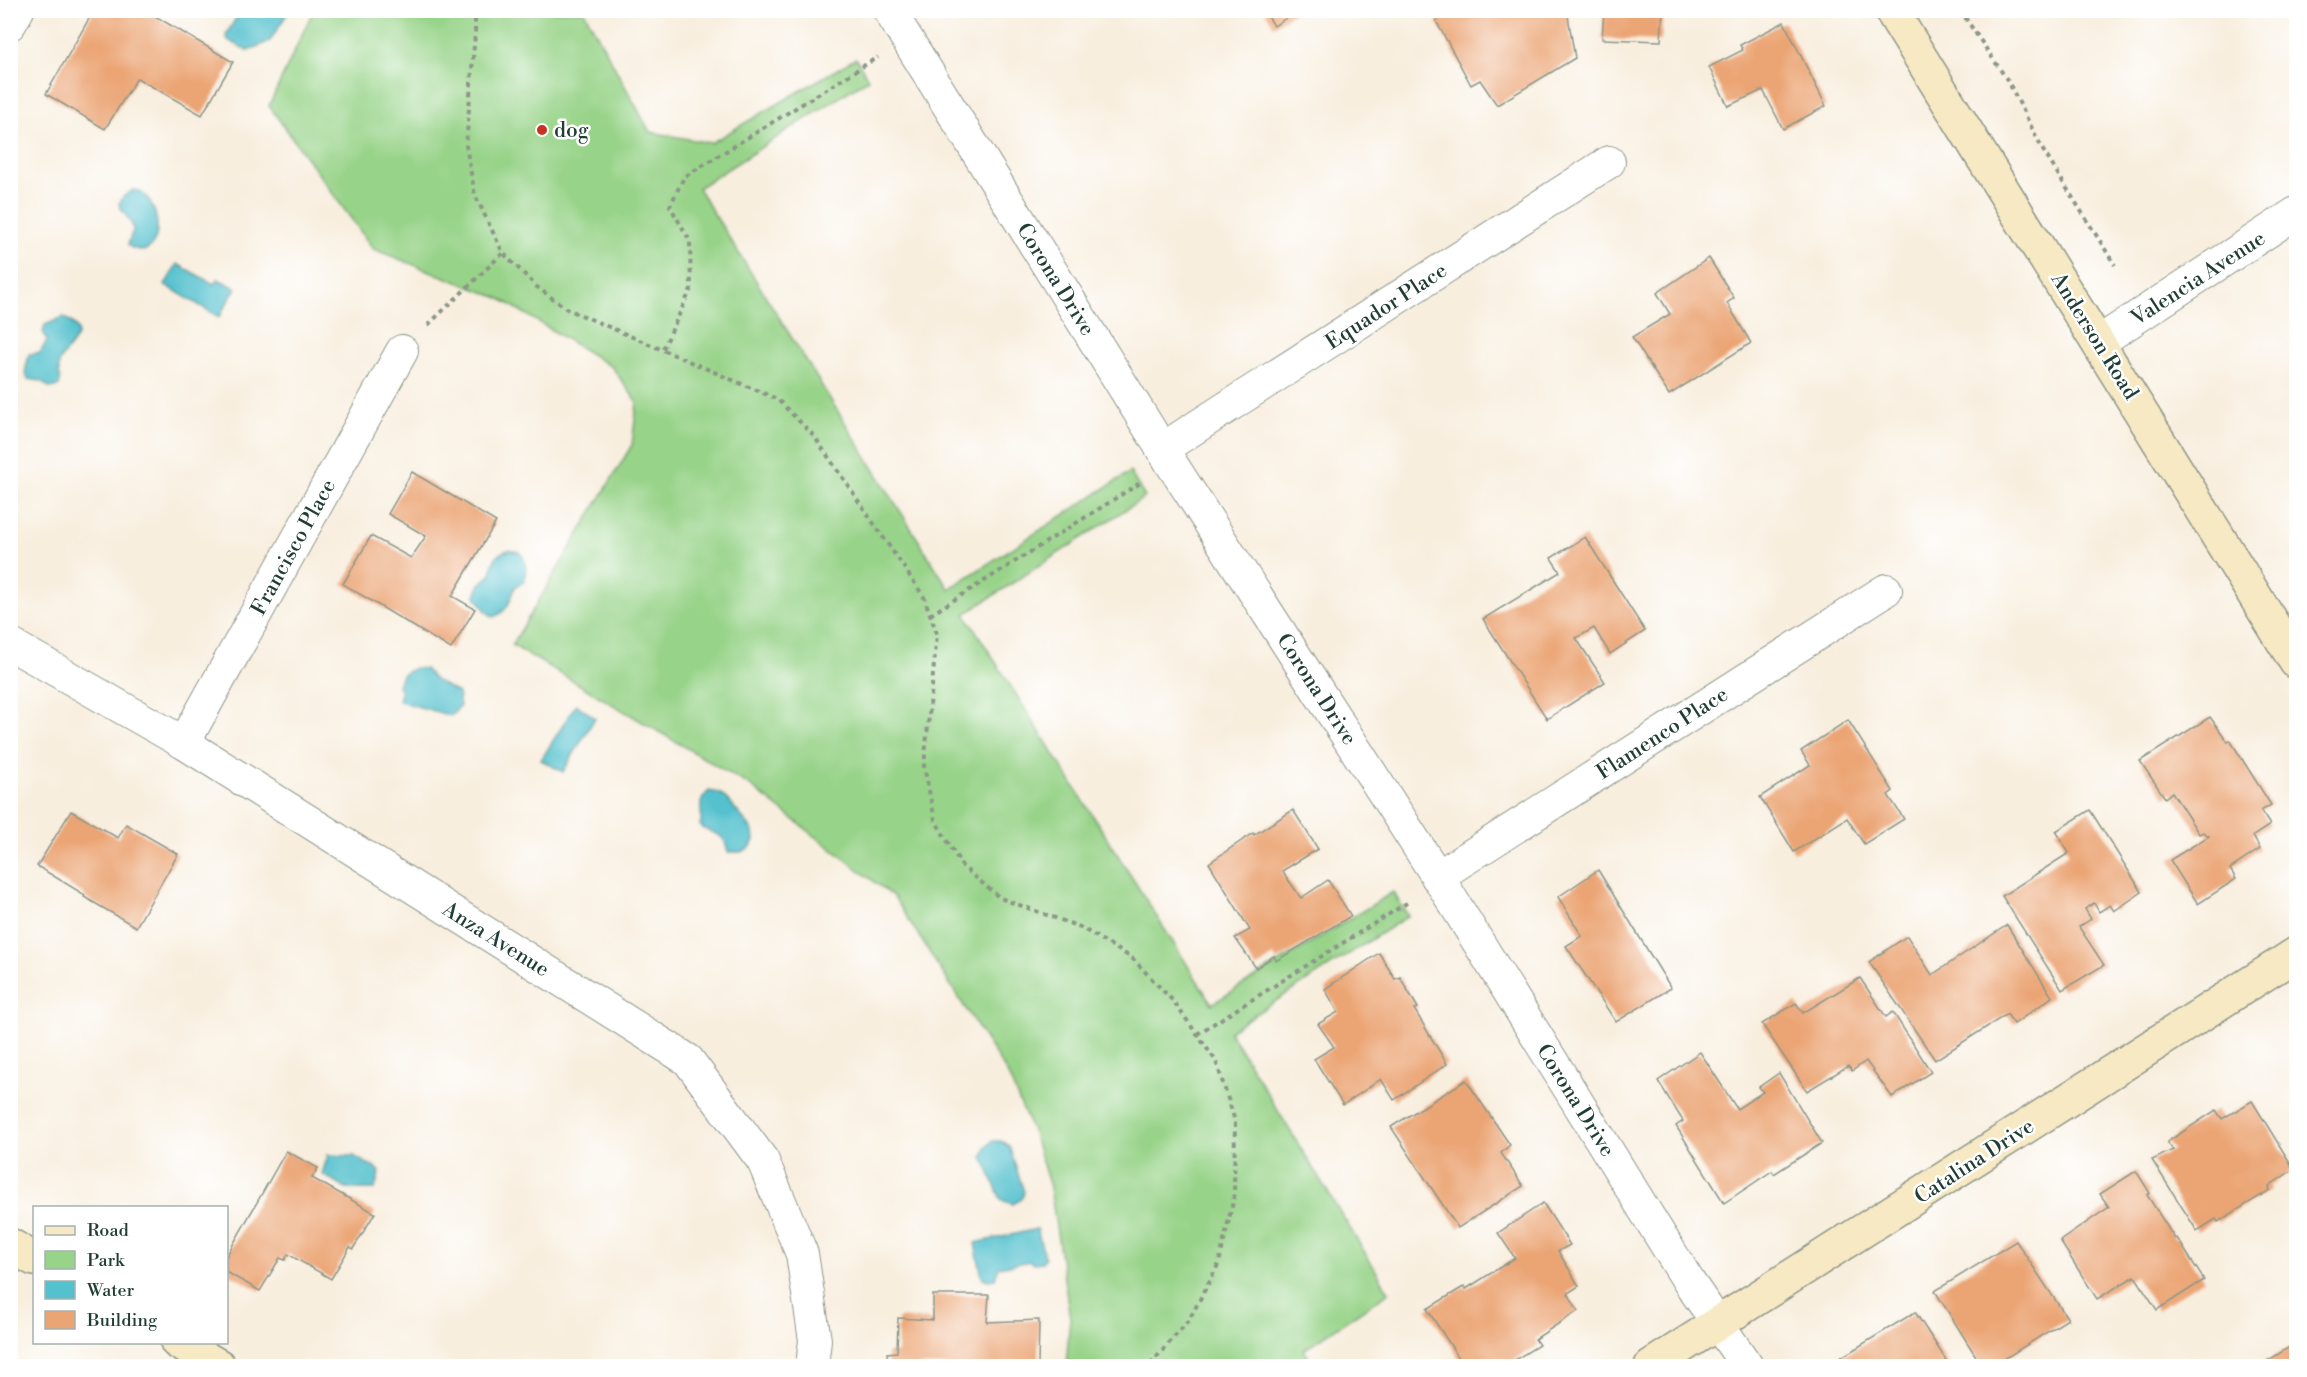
<svg xmlns="http://www.w3.org/2000/svg" width="2307" height="1377" font-family="'Libre Bodoni',serif">
  <rect width="100%" height="100%" fill="#fff"/>
  <filter id="ink" filterUnits="userSpaceOnUse"><feTurbulence type="fractalNoise" baseFrequency=".0167" numOctaves="2"/><feDisplacementMap in="SourceGraphic" scale="12" xChannelSelector="R" yChannelSelector="G"/><feConvolveMatrix kernelMatrix="1 2 1 2 8 2 1 2 1" color-interpolation-filters="sRGB"/></filter>
  <filter id="wash" filterUnits="userSpaceOnUse"><feTurbulence type="fractalNoise" baseFrequency=".008" numOctaves="4" result="noise"/><feDisplacementMap in="SourceGraphic" scale="24" xChannelSelector="R" yChannelSelector="G"/><feGaussianBlur stdDeviation="1.35" result="paint"/><feColorMatrix in="noise" values="0 0 0 0 0 0 0 0 0 0 0 0 0 0 0 0 0 1.4 0 .05"/><feComposite in="paint" operator="in"/></filter>
  <g filter="url(#wash)">
    <rect width="100%" height="100%" fill="#f8eede"/>
    <polygon fill="#97d388" stroke="#5b885e" stroke-width="1.5" points="313,11 584,11 650,132 711,143 856,58 868,79 698,188 949,589 1130,472 1145,497 965,614 1212,1004 1393,892 1408,916 1229,1031 1389,1292 1304,1350 1314,1366 1066,1366 1070,1318 1050,1187 1033,1133 1007,1073 894,897 749,785 512,645 632,445 637,402 612,367 501,299 373,249 269,106"/>
    <g fill="#54c1ce" stroke="#3a7f81" stroke-width="1.5">
      <polygon points="240,11 250,16 255,15 258,11 289,11 270,41 248,51 228,40 226,35"/>
      <path d="M133,190c21,1 31,40 19,55 -2,3 -6,4 -8,6l-12,-3 -4,-3c1,-6 4,-10 5,-15 1,-8 -11,-17 -14,-26l4,-7z"/>
      <polygon points="177,264 214,284 218,279 236,288 219,317 165,285"/>
      <path d="M63,317c32,16 2,29 -4,46 -2,8 3,14 0,23l-9,2 -9,-7 -13,-2 -3,-6 4,-19 11,-1 7,-13 -4,-8 2,-7z"/>
      <path d="M509,550l11,2 6,11 -1,18 -10,6c-5,14 -7,25 -22,30l-7,-6 -11,-16 5,-11 11,-10c2,-13 4,-21 18,-24z"/>
      <polygon points="414,668 425,669 435,680 458,693 460,706 451,716 399,701 401,692 398,685 402,675"/>
      <polygon points="576,704 595,718 563,772 541,760"/>
      <path d="M709,791c4,1 7,1 10,2 7,2 28,31 34,38l1,9 -4,8 -9,4h-13c-1,-3 -2,-7 -3,-10 -5,-11 -18,-8 -25,-17 5,-16 -6,-20 9,-34z"/>
      <polygon points="993,1141 1001,1141 1009,1146 1024,1192 1022,1199 1013,1204 1001,1200 983,1157 986,1147"/>
      <polygon points="328,1155 354,1156 380,1171 375,1189 346,1189 322,1174"/>
      <polygon points="1037,1229 1045,1258 1042,1262 1032,1263 1030,1261 999,1267 995,1279 987,1280 982,1277 975,1243"/>
    </g>
    <g id="blocks">
      <g fill="#eba473">
        <polygon points="94,10 145,10 233,62 202,115 137,78 105,129 46,94"/>
        <polygon points="1264,10 1298,10 1274,26"/>
        <polygon points="1452,10 1567,10 1575,58 1497,105 1480,80 1471,85 1436,21"/>
        <polygon points="1604,10 1663,10 1661,41 1602,39"/>
        <polygon points="1784,22 1826,106 1783,129 1763,90 1728,106 1709,67 1743,50 1740,45"/>
        <polygon points="1709,258 1734,298 1727,303 1751,343 1669,395 1632,337 1670,314 1657,293"/>
        <polygon points="412,472 496,522 452,596 475,609 451,649 343,584 371,536 411,558 426,536 388,514"/>
        <polygon points="1585,537 1645,631 1610,654 1594,628 1576,638 1605,682 1547,719 1483,619 1560,572 1551,558"/>
        <polygon points="2210,717 2228,742 2230,740 2271,805 2261,811 2270,825 2253,836 2260,849 2230,869 2236,879 2198,904 2170,860 2209,836 2203,832 2199,834 2172,792 2165,798 2140,761"/>
        <polygon points="1848,720 1893,791 1888,795 1904,819 1864,844 1847,818 1794,852 1760,797 1810,765 1801,751"/>
        <polygon points="1293,810 1318,849 1282,871 1301,898 1328,880 1351,916 1276,961 1274,956 1256,968 1235,938 1250,930 1209,863 1253,833 1254,835"/>
        <polygon points="2090,810 2142,892 2114,911 2110,905 2099,912 2094,903 2085,909 2091,919 2079,927 2104,965 2062,990 2002,896 2069,853 2056,831"/>
        <polygon points="71,811 118,838 126,824 178,854 136,927 84,897 85,895 37,866"/>
        <polygon points="1598,870 1671,988 1616,1022 1566,946 1582,936 1558,897"/>
        <polygon points="2007,925 2052,997 2014,1024 2007,1014 1935,1060 1869,962 1907,936 1932,975"/>
        <polygon points="1379,953 1395,979 1400,977 1418,1008 1414,1009 1447,1064 1394,1100 1381,1079 1343,1105 1314,1059 1334,1047 1318,1024 1338,1012 1325,989"/>
        <polygon points="1860,978 1886,1017 1893,1012 1931,1072 1892,1097 1866,1061 1852,1071 1848,1066 1807,1091 1762,1024 1796,1003 1803,1013"/>
        <polygon points="1700,1052 1737,1109 1763,1092 1759,1087 1779,1073 1822,1143 1774,1174 1772,1171 1724,1203 1676,1126 1683,1121 1658,1081"/>
        <polygon points="1466,1080 1510,1145 1501,1153 1523,1186 1458,1228 1391,1127"/>
        <polygon points="2252,1101 2294,1169 2269,1186 2270,1190 2218,1222 2216,1219 2197,1231 2152,1160 2173,1150 2167,1142 2216,1110 2222,1119"/>
        <polygon points="286,1151 318,1168 312,1178 375,1213 353,1249 350,1247 331,1279 288,1254 285,1260 280,1258 260,1291 226,1272 226,1257"/>
        <polygon points="2136,1171 2150,1193 2147,1195 2175,1239 2177,1238 2204,1280 2157,1310 2135,1276 2097,1299 2060,1241 2109,1207 2100,1194"/>
        <polygon points="1543,1203 1570,1245 1558,1251 1579,1286 1568,1293 1578,1311 1535,1339 1539,1345 1505,1366 1464,1366 1427,1309 1465,1286 1466,1289 1515,1258 1498,1233"/>
        <polygon points="2016,1241 2068,1319 1993,1366 1982,1366 1935,1291"/>
        <polygon points="933,1295 989,1295 987,1322 1039,1320 1038,1366 888,1366 887,1353 897,1352 898,1318 933,1320"/>
        <polygon points="1915,1312 1950,1366 1827,1366"/>
        <polygon points="2296,1343 2296,1366 2259,1366"/>
      </g>
    </g>
  </g>
  <g filter="url(#ink)">
    <use href="#blocks" fill-opacity="0" stroke="#8c9689" stroke-width="1.5"/>
    <g fill="none" stroke-linecap="round" stroke-linejoin="round">
      <g stroke="#8c9689" stroke-width="34">
        <g id="street">
          <polyline points="889,10 1162,449 1441,882 1689,1282 1747,1366"/>
          <polyline points="10,24 18,10"/>
          <polyline points="2099,342 2296,213"/>
          <polyline points="1162,449 1609,162"/>
          <polyline points="10,644 184,743 688,1060 763,1161 802,1254 815,1340 812,1366"/>
          <polyline points="184,743 402,351"/>
          <polyline points="1437,877 1886,590"/>
        </g>
      </g>
      <g stroke="#8c9689" stroke-width="36">
        <g id="secondary">
          <polyline points="1891,10 2296,662"/>
          <polyline points="10,1245 34,1259"/>
          <polyline points="177,1342 219,1366"/>
          <polyline points="1651,1366 2296,954"/>
        </g>
      </g>
      <g stroke="#8c9689" stroke-width="4" stroke-dasharray="4.5 4.5" stroke-linecap="butt">
        <polyline points="475,10 475,33 466,146 475,195 503,253 537,287 567,309 777,399 814,436 924,597 937,634 924,766 935,820 962,866 1000,898 1080,927 1132,958 1174,1002 1216,1061 1235,1121 1234,1197 1219,1263 1189,1320 1149,1366"/>
        <polyline points="1960,10 2008,81 2044,152 2115,265"/>
        <polyline points="428,325 503,253"/>
        <polyline points="663,349 691,289 690,241 670,206 684,177 878,57"/>
        <polyline points="930,615 1140,483"/>
        <polyline points="1197,1034 1410,901"/>
      </g>
      <use href="#street" stroke="#fff" stroke-width="32"/>
      <use href="#secondary" stroke="#f7e9c3" stroke-width="33"/>
    </g>
  </g>
  <circle fill="#c8321e" stroke="#fff" stroke-width="2" cx="542" cy="130" r="6"/>
  <g text-anchor="middle" stroke-width="5" stroke-linejoin="round" paint-order="stroke">
    <g font-size="21" fill="#1f3d34" stroke="#fff" text-anchor="start">
      <text x="554" y="137">dog</text>
    </g>
    <g font-size="21" fill="#1f3d34" stroke="#fff">
      <text transform="translate(2198 278) rotate(-33)" y="7">Valencia Avenue</text>
      <text transform="translate(1056 279) rotate(58)" y="7">Corona Drive</text>
      <text transform="translate(1386 306) rotate(-33)" y="7">Equador Place</text>
      <text transform="translate(2095 336) rotate(58)" y="7">Anderson Road</text>
      <text transform="translate(293 547) rotate(-61)" y="7">Francisco Place</text>
      <text transform="translate(1317 689) rotate(57)" y="7">Corona Drive</text>
      <text transform="translate(1662 733) rotate(-33)" y="7">Flamenco Place</text>
      <text transform="translate(496 939) rotate(32)" y="7">Anza Avenue</text>
      <text transform="translate(1576 1100) rotate(58)" y="7">Corona Drive</text>
      <text transform="translate(1974 1161) rotate(-33)" y="7">Catalina Drive</text>
    </g>
  </g>
  <rect width="2307" height="1377" fill="none" stroke="#fff" stroke-width="36"/>
  <rect x="33" y="1206" width="195" height="138" fill="#ffffff" stroke="#a5b1ae" stroke-width="1.5"/>
  <rect x="45" y="1226" width="30" height="9" fill="#f7e9c3" stroke="#a5b1ae" stroke-width="1.5"/>
  <text x="87" y="1236" font-size="18" fill="#1f3d34">Road</text>
  <rect x="45" y="1251" width="30" height="18" fill="#97d388" stroke="#a5b1ae" stroke-width="1.5"/>
  <text x="87" y="1266" font-size="18" fill="#1f3d34">Park</text>
  <rect x="45" y="1281" width="30" height="18" fill="#54c1ce" stroke="#a5b1ae" stroke-width="1.5"/>
  <text x="87" y="1296" font-size="18" fill="#1f3d34">Water</text>
  <rect x="45" y="1311" width="30" height="18" fill="#eba473" stroke="#a5b1ae" stroke-width="1.5"/>
  <text x="87" y="1326" font-size="18" fill="#1f3d34">Building</text>
</svg>
